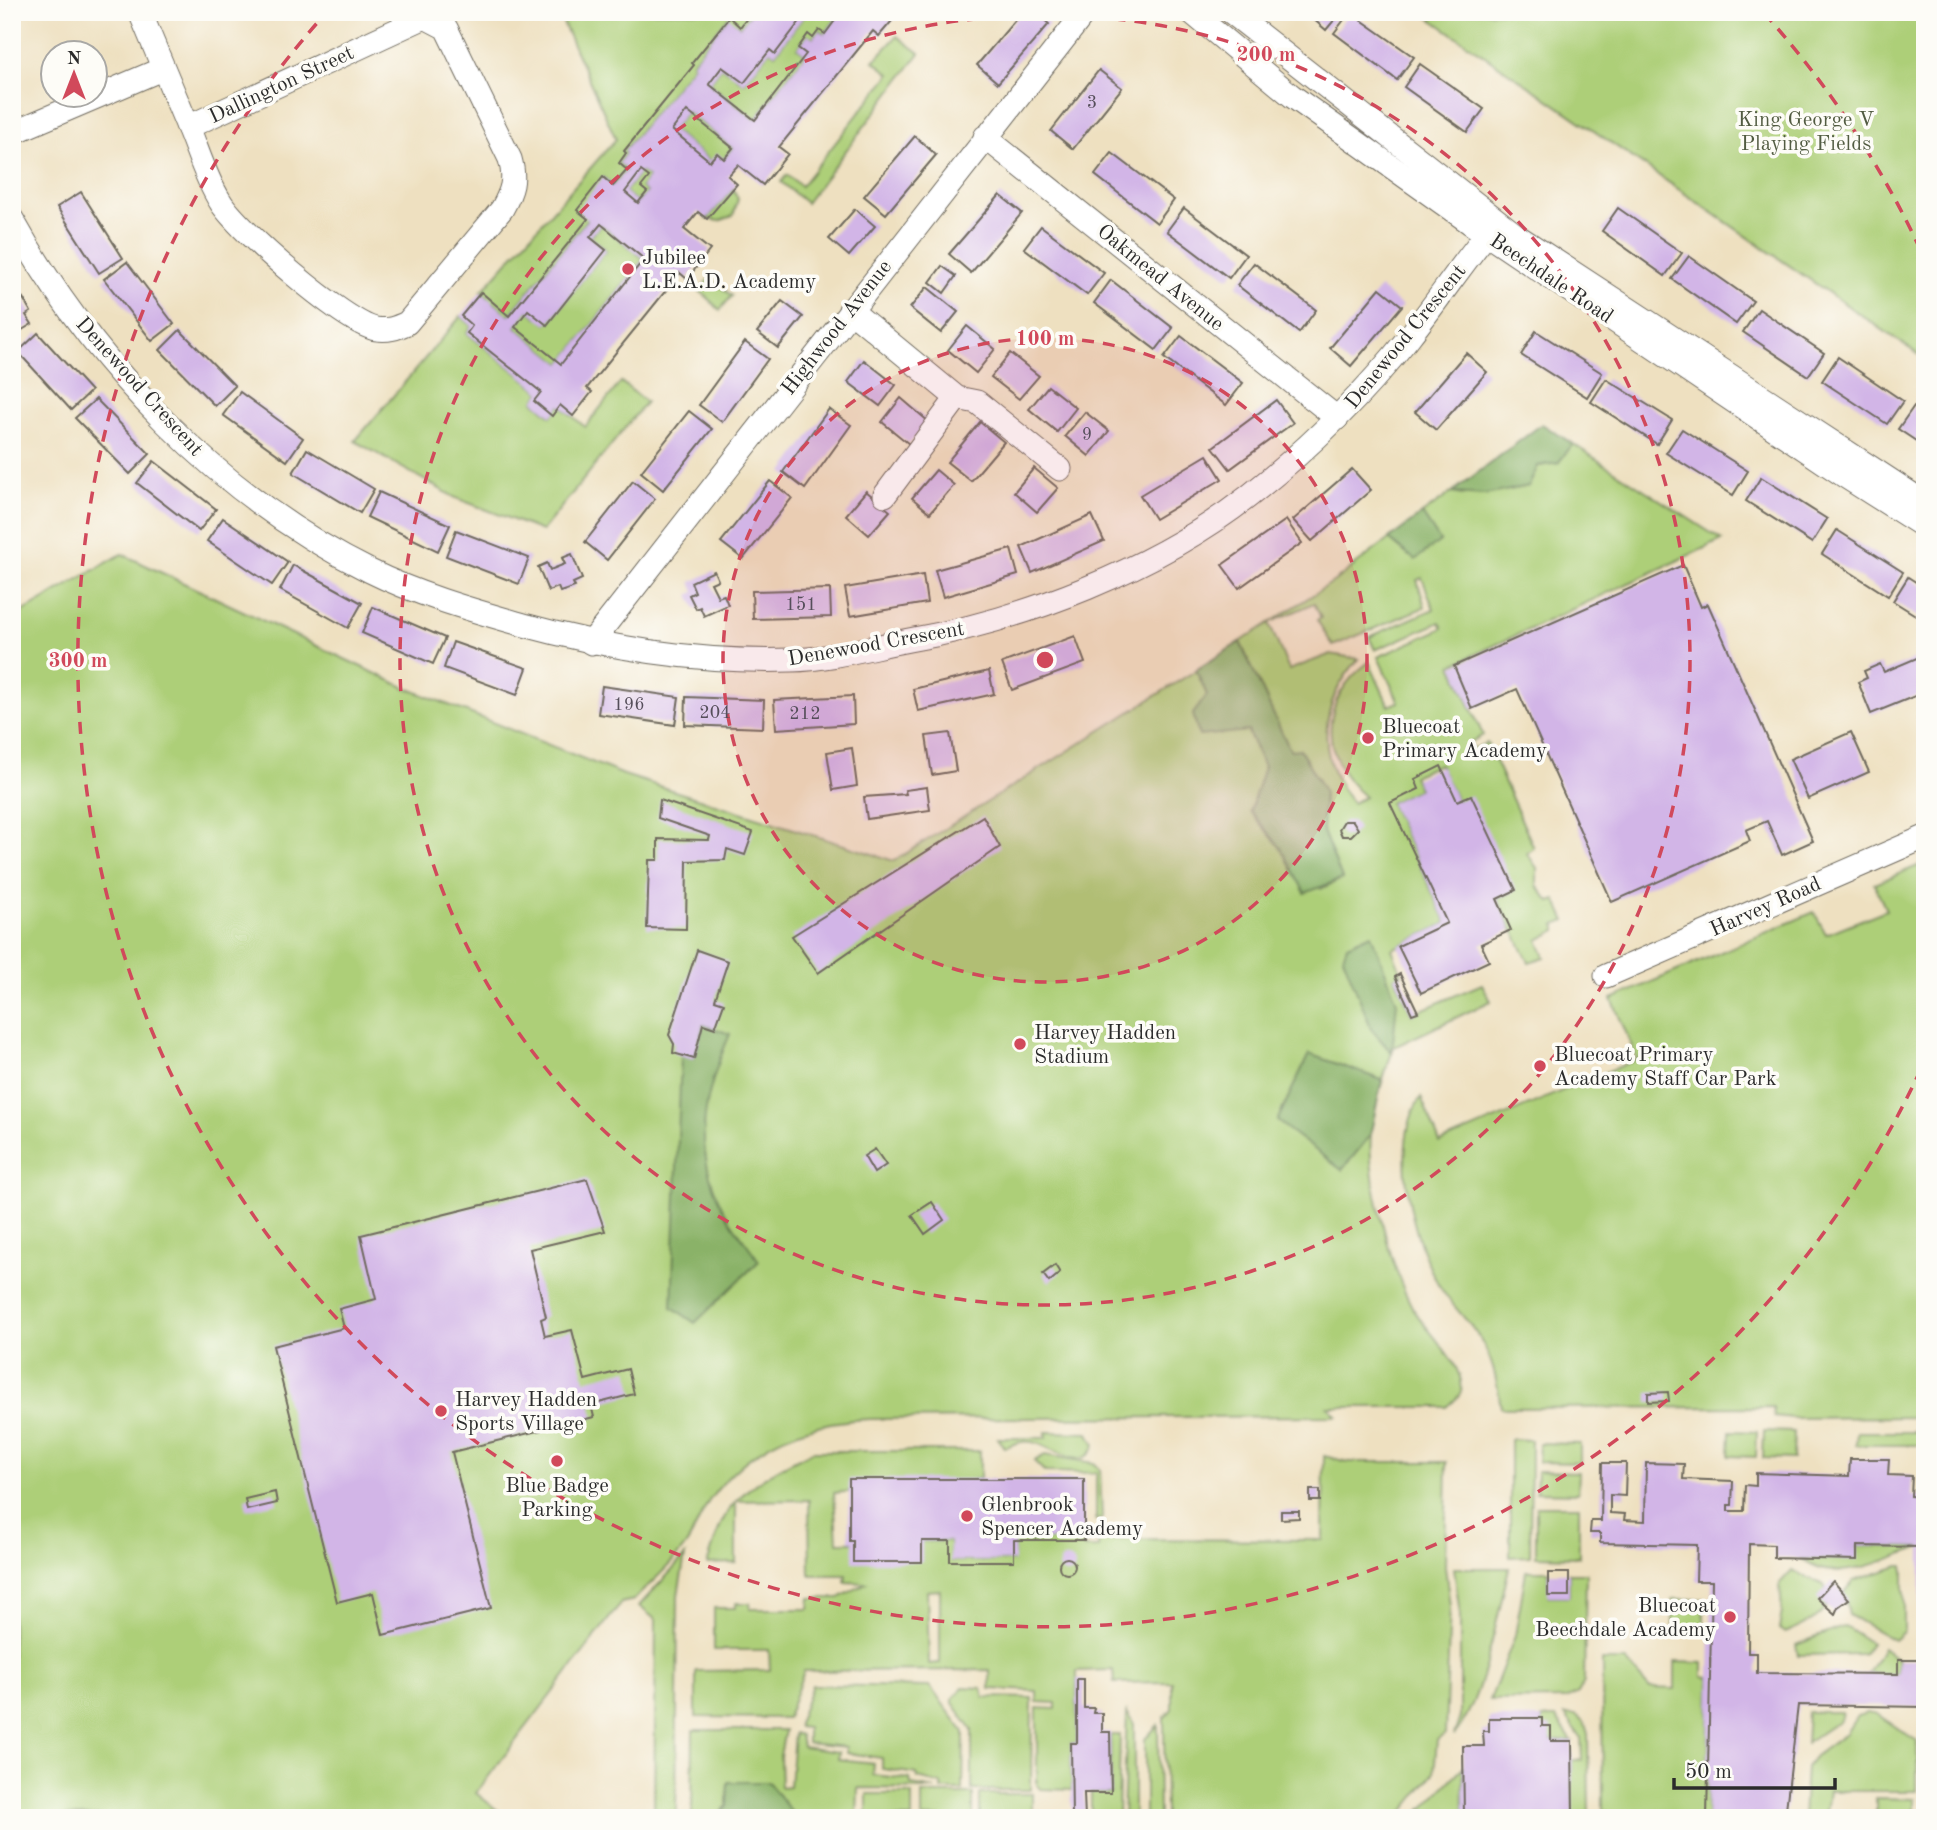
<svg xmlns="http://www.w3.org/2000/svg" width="1937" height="1830" font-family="'Old Standard TT',serif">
  <rect width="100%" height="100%" fill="#fdfcf7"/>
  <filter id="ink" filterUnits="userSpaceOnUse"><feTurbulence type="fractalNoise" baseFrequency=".0143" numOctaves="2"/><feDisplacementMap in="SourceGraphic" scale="14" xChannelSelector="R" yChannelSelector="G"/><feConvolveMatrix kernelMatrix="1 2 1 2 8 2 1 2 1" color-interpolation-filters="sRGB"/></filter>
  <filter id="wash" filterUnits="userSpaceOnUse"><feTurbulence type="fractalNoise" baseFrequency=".00686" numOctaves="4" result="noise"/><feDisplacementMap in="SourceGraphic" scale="28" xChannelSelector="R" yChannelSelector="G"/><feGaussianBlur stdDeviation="1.57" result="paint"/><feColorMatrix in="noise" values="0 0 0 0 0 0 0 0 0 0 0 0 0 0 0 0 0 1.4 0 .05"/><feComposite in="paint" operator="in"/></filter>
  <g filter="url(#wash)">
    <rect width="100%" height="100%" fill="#eee0c0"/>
    <g fill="#adcf78" stroke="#6c7d52" stroke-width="2" fill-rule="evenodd">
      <polygon points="558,12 752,12 740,27 728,18 692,63 694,65 624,151 626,153 619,163 627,170 613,186 604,178 588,219 509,316 481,292 616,139"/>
      <polygon points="807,12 835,12 839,15 825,34 820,30 813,38 808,35 798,48 806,54 755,120 709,84 722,67 744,83 770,50 775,54"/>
      <polygon points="1421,12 1925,12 1925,359"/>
      <polygon points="897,36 920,53 806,203 781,182 787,175 801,186 890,74 874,61"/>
      <polygon points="687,111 733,148 724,159 710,161 672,130"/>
      <polygon points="641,171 649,177 641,187 647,192 638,203 625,192"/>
      <polygon points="733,188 738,199 733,216 719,221 707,219"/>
      <polygon points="601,224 644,259 561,364 515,327 528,310 547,324 606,250 590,237"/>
      <polygon points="710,278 732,296 720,310 699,290"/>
      <polygon points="461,316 472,326 467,333 541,392 534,401 551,416 560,405 585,427 621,382 646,402 542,531 456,498 355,441"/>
      <path d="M1573,444l149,96 -270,125 31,70 -14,8 4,6 14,-6 47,105 -7,5 10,15v18l13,16 6,-2 10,21 -11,4 2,5 -19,10 7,17 -16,5 -32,-63 18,-9 -58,-89 -18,-37 -26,12 6,13 -29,14 57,120 -55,26 10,25 -7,3 17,37 70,-30 9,17 -97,46c-10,28 -20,57 -23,87 -4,44 20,133 40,171 12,23 56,62 50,86 -2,6 -9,12 -14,16h-119l9,9 -467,3c-64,2 -120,25 -159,79 -10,14 -15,33 -25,47 -14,20 -36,38 -52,55l-13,3 -145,190 31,25 -495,-2v-1198l110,-64 282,133 220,88 270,86 320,-202 107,230 21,-10 -20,-50 2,-38 -34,-40 -50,-109 96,-62 53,-41 20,17 31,-15 -18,-27 29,-21 11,2 76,-29 20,-3zM1422,578l12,31 -65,28 6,13 65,-28 3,6 -65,29 21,45 -10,4 -20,-44c-50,36 -51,95 -4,135l-13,6c-37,-46 -33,-101 7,-144l-28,-5 -42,16 -20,-47 45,-20 7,15 -4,2 16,26 92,-39 -8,-27z"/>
      <path d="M1925,863v554l-132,1 -19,-2 -1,-9 -272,1c-4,-29 -9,-55 -28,-79 -10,-14 -24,-27 -33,-42 -28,-46 -51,-142 -19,-190l19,46 197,-84 -25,-60 202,-87 12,22 60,-24 -12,-26z"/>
      <polygon points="1730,1431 1757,1432 1756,1457 1729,1456"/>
      <polygon points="1764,1431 1794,1432 1793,1459 1763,1458"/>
      <path d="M1046,1432l43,1 6,12c-12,31 -46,-1 -63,-3 -10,-2 -18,1 -27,6l-7,-10h48z"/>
      <polygon points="1857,1432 1925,1432 1925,1445 1856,1445"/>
      <polygon points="1510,1439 1531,1440 1530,1556 1510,1557"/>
      <polygon points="1539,1443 1580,1444 1580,1463 1538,1462"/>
      <path d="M813,1451h167v28l-146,14 3,49 113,-1 1,20h62l1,-21h70v8h14l1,-9 224,1 1,-84 25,6h98l-2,104 5,40 -5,128 -8,6 -3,33 -36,45h-233l-1,-100 8,-9v-27l-58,1 -1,-13 -36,1v72h-6l1,47 -32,-1 -3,-4v-77l19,1v-6l-19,-1v-11l-47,-2v-19l-186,1 -17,47 -91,-1v-46l74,-1 -1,-20h-55v-42h22v-5h14v6h59l1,-11h29l27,-15 -21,-1 1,-7h-36l-1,-75 -73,1v62l-29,1c5,-14 9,-29 15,-42 17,-35 58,-55 91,-71zM940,1590v73l-11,1 -2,-73z"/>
      <polygon points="1045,1455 1094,1463 1100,1469 1102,1519 1096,1520 1096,1473 1045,1472 1034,1461"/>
      <polygon points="1537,1471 1579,1472 1578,1493 1536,1492"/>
      <polygon points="1536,1506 1579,1506 1579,1557 1536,1556"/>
      <path d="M1857,1546l64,1c-35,12 -87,40 -119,12h54z"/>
      <polygon points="685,1556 678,1595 676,1818 654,1818 656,1620 639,1606"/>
      <polygon points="1899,1566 1903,1566 1904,1573 1904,1631 1894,1640 1849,1615 1844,1592 1853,1581"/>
      <path d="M1454,1568h55c-11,44 -26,135 -55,167l6,-18v-102z"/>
      <path d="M1792,1570l32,15c13,30 -17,38 -39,48l-6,-4 3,-17 -2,-29z"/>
      <polygon points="1526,1571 1548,1571 1549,1596 1569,1596 1569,1573 1586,1573 1584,1682 1578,1693 1567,1699 1490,1700 1515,1636"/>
      <rect x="1673" y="1599" width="31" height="34"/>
      <polygon points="1845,1626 1871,1643 1863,1654 1798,1655 1796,1645"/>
      <polygon points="1883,1648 1898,1660 1898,1674 1868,1674"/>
      <polygon points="1602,1661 1626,1661 1649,1688 1675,1689 1675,1662 1703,1663 1703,1676 1710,1677 1707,1818 1624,1818 1603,1811"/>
      <polygon points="812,1685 930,1687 964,1732 963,1790 942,1790 941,1784 918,1778 917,1774 882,1769 882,1758 846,1753 846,1747 807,1743 807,1728 798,1727 798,1724"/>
      <polygon points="963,1687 982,1688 984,1697 1032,1698 1031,1790 972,1790 972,1730 953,1703 953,1698"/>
      <polygon points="1127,1712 1134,1724 1134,1818 1123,1818"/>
      <polygon points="1808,1712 1842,1712 1840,1720 1806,1743"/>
      <polygon points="1867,1713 1878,1715 1917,1741 1917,1791 1829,1791 1825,1818 1803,1818 1806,1767 1815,1756 1846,1733 1857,1716"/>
      <polygon points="1565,1715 1576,1715 1584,1721 1588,1734 1589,1818 1414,1818 1463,1767 1464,1817 1572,1816 1572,1760 1582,1760 1581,1738"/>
      <polygon points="1542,1718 1556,1718 1572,1741 1551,1741 1542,1726"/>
      <polygon points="1158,1725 1159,1818 1145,1818 1145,1739"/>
      <polygon points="693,1730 785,1730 780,1756 781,1788 790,1787 794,1733 800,1735 802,1747 839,1752 838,1759 874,1763 873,1775 910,1779 911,1785 935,1789 858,1788 857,1818 796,1818 768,1782 728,1782 727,1806 716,1818 692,1816"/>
      <polygon points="1110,1735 1120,1735 1118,1818 1091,1818 1091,1793 1111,1793"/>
      <rect x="867" y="1794" width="45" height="24"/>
      <rect x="922" y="1794" width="51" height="24"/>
      <rect x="980" y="1794" width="52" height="24"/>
      <polygon points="1876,1798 1915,1799 1915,1818 1876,1818"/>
    </g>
    <g fill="#8ab268" stroke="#5a6e4a" stroke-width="2">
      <polygon points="1542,424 1573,444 1558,463 1538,466 1529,486 1485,495 1451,493"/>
      <polygon points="1422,514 1440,541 1415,560 1389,539"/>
      <polygon points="1240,642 1290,750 1300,749 1324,791 1322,829 1342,879 1305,893 1281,848 1250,811 1264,767 1248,731 1199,736 1193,714 1207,695 1196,670"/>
      <polygon points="1371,934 1397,1002 1392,1053 1372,1030 1343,957 1347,945"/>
      <path d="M703,1024l27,10c-26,60 -39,111 -8,173 10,19 25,36 37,54l-64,62 -23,-16 9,-252 13,3z"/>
      <polygon points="1309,1054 1382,1080 1370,1136 1342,1170 1277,1121"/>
      <polygon points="728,1782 768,1782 796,1818 716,1818 727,1806"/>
    </g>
    <g id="blocks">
      <g fill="#d2b5e7" fill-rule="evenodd">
        <path d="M752,12h55l-32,42 -5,-4 -26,33 -22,-16 -13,17 46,36 51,-66 -8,-6 10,-14 5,4 6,-8 6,4 14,-19 -4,-3 63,2 -19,22 -6,-5 -94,116 9,7 -25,31 -25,-20 -10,11 9,8 -30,35 -9,-7 -14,17 26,21 -23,29 -7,-6 -93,115 5,4 -19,24 -13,-11 -8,11 -18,-15 7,-9 -74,-59 5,-7 -11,-10 20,-24 28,24 79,-97 -11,-9 26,-33 10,9 14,-16 -8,-7 7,-10 -2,-2 70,-86 -2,-2 37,-46 11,10zM687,111l46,37 -9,11 -7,-6 -7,8 -38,-31zM641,171l8,6 -8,10 6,5 -9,11 -13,-11zM601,224l43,35 -83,105 -46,-37 13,-17 19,15 59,-75 -16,-13z"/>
        <polygon points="1022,12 1035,12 1049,24 998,83 977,65"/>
        <polygon points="1305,12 1341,12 1326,30"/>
        <polygon points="1350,12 1414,57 1397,80 1334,33"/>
        <polygon points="1420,64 1484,109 1467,132 1404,87"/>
        <polygon points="1099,70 1122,88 1073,149 1051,131"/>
        <polygon points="915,136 936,155 886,214 864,196"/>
        <polygon points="1112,153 1174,200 1157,223 1095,175"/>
        <polygon points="81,192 123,258 99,273 57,207"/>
        <polygon points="1000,195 1022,213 971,273 949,254"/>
        <polygon points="1184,208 1246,255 1229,278 1167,231"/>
        <polygon points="1618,208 1682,253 1665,276 1602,231"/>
        <polygon points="855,209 875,226 849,256 829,239"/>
        <polygon points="1041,226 1104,273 1087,295 1024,248"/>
        <polygon points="1689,256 1753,301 1736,324 1672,279"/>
        <polygon points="127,262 174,324 152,341 104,279"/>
        <polygon points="1254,263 1316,310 1299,333 1237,285"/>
        <polygon points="942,266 956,276 944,293 930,282"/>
        <polygon points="1111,280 1173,328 1156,350 1094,303"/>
        <polygon points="927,287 958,312 941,333 910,308"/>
        <polygon points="1380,288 1402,306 1351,366 1330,348"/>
        <polygon points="15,292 20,301 23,298 31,312 26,315 32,324 12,336"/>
        <polygon points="782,301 803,317 778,348 757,332"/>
        <polygon points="1759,309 1824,353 1808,376 1743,332"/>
        <polygon points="967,326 995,349 976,373 948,350"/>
        <polygon points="180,330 235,386 215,406 160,350"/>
        <polygon points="1536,331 1602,373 1587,397 1521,355"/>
        <polygon points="38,333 91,391 71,410 18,352"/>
        <polygon points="1181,336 1243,383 1226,405 1164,358"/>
        <polygon points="745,342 768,359 722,422 699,405"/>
        <polygon points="1010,353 1039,376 1019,399 991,377"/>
        <polygon points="1466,353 1487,372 1436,430 1415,412"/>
        <polygon points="1838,357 1903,401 1887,424 1822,381"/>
        <polygon points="864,360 896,385 880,406 848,382"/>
        <polygon points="1606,379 1672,420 1657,444 1591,402"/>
        <polygon points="1048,386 1076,408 1057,432 1029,409"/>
        <polygon points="240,392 303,438 287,461 223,415"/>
        <polygon points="901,398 929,422 909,444 882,422"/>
        <polygon points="96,399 150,454 130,474 75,418"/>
        <polygon points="1276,400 1293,423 1230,469 1213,447"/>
        <polygon points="1914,406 1925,413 1925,447 1898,429"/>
        <polygon points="829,409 851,425 805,489 783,472"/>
        <polygon points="689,411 712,429 663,490 641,472"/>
        <polygon points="1085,412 1109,431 1089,456 1065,436"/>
        <polygon points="980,422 1004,442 971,481 947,462"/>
        <polygon points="1682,429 1748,471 1733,495 1666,453"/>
        <polygon points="307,449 374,489 360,513 293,473"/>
        <polygon points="1207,455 1222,479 1155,519 1140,495"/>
        <polygon points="154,461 216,509 199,531 137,483"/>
        <polygon points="1034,468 1058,488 1037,512 1014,492"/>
        <polygon points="1352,469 1371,490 1312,541 1293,520"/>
        <polygon points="936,470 954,485 930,513 912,498"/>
        <polygon points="1761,477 1827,519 1812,543 1746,501"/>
        <polygon points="633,481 655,499 607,560 585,542"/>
        <polygon points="770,481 792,498 743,559 721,542"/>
        <polygon points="866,491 890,511 869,535 846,515"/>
        <polygon points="379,492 450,525 438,551 367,517"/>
        <polygon points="1092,515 1104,541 1032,573 1021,547"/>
        <polygon points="223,518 288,562 272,585 207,541"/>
        <polygon points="1286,520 1302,543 1239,588 1222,565"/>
        <polygon points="456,530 529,558 519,584 446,556"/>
        <polygon points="1837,530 1903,572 1888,596 1822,554"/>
        <polygon points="1011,549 1018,575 943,597 935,570"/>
        <polygon points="572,554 582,579 573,583 575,587 560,592 558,587 548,591 538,567 547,563 550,570 565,564 562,558"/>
        <polygon points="293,565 362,603 348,628 280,590"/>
        <polygon points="1683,565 1701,607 1708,604 1813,841 1782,855 1767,821 1746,830 1750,841 1612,902 1517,689 1472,709 1454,666"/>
        <polygon points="714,571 718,580 711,583 718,597 724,595 728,605 704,616 700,607 696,609 689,595 695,592 691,582"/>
        <polygon points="923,575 927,603 850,616 845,588"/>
        <polygon points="1908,577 1925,588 1925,621 1893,601"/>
        <polygon points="830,589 831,617 753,619 752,591"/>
        <polygon points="373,607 445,638 433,664 362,633"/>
        <polygon points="1075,636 1085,663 1012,690 1002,663"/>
        <polygon points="453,642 527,668 517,695 444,668"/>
        <polygon points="1919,657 1925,670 1925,692 1871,714 1858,682 1867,678 1864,671 1880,664 1884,672"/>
        <polygon points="989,671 994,694 918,711 913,689"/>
        <polygon points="602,686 679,697 675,725 598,714"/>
        <polygon points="853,696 854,724 776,729 774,700"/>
        <polygon points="686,697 764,700 763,728 685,725"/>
        <polygon points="1851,732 1869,772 1808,799 1790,759"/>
        <polygon points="950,733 956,771 932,775 926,736"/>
        <polygon points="852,748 857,786 833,790 827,752"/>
        <polygon points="1441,766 1457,801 1471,795 1516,890 1497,899 1511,930 1481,944 1489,961 1421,993 1398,946 1447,923 1390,803 1419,789 1415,779"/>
        <polygon points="927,787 930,810 867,819 864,797 906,794 905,790"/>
        <polygon points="660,800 753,832 745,855 727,849 725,860 687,861 686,929 647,928 649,860 658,860 658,839 709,840 710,836 658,818"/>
        <polygon points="983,816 1000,847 818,973 792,936"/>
        <polygon points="1344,821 1353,821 1358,829 1351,836 1342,836 1339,829"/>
        <polygon points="697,950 728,961 715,1000 724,1003 715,1028 703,1024 694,1059 673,1053 674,1044 669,1035"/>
        <polygon points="1400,974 1418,1012 1412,1014 1395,977"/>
        <polygon points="875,1149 886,1165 874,1173 864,1156"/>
        <polygon points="587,1179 605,1231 530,1249 546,1317 541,1319 545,1336 572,1330 585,1380 628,1369 634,1394 591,1405 594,1417 452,1452 491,1608 383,1635 373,1593 337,1602 273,1346 344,1328 339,1309 376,1299 361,1235"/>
        <polygon points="932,1202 944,1220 925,1234 912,1215"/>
        <polygon points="1055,1265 1060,1273 1049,1282 1043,1274"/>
        <polygon points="1668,1392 1669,1401 1648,1402 1648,1393"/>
        <path d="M1850,1459h39l-1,16 24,1 -1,20 14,1v210l-127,-2 -13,113h-78l5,-237h-16l1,-36 -97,-2v-10h-10l1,-12h10l1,-58h24l-1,33 -15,-1v18l15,1 -1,6 21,1 1,-58 38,1 -1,15 50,2 -1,24h-4v6h16l1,-26 11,1v-13l93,3zM1749,1544l25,1v13l83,2v-14l64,1 -1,113h-22v14l-141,-1v-20h-9z"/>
        <polygon points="849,1479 1084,1479 1084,1540 1014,1540 1014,1561 950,1561 950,1541 922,1541 922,1562 853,1562 853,1541 849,1541"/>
        <rect x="1310" y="1490" width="10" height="11"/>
        <polygon points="275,1492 277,1503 247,1510 245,1499"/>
        <polygon points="1281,1511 1299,1511 1299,1518 1281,1519"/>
        <circle cx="1067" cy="1566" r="8"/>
        <rect x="1548" y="1573" width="21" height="23"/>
        <polygon points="1833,1581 1849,1599 1838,1607 1835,1614 1817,1598"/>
        <polygon points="1077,1679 1084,1679 1084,1708 1094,1708 1093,1713 1102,1713 1102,1732 1110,1732 1111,1793 1084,1793 1085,1818 1072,1818 1071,1743 1077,1743"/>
        <polygon points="1489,1718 1542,1718 1542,1726 1551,1726 1551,1741 1572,1741 1573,1816 1464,1817 1463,1746 1484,1746 1483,1731 1489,1731"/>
      </g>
    </g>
  </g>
  <g filter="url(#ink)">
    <use href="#blocks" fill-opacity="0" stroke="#6f6a5f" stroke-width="2"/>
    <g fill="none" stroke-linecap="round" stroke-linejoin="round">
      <g stroke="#6f6a5f" stroke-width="25">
        <g id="minor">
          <polyline points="140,12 188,127 425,17 423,12"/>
          <polyline points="1191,12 1292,96 1486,234 1843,475 1925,527"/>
          <polyline points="1231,12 1517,236 1925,503"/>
          <path d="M188,127c10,24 18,52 32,74 16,28 126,123 156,128 12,2 20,-1 31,-6l95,-114c10,-18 14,-29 8,-50l-64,-131 -21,-11"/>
          <polyline points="12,133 162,69"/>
          <polyline points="985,137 1337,418"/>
          <path d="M12,219c81,146 208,278 358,352 48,24 102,39 154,54 88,24 177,38 268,35 39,-1 79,-13 117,-20 115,-20 247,-71 340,-144 58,-46 114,-101 160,-159 30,-38 57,-79 88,-116"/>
          <polyline points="850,310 957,398 977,402 1060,469"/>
          <polyline points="885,495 957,398"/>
          <polyline points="591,643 1085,12"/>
          <polyline points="1606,976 1925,837"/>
        </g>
      </g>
      <use href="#minor" stroke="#fff" stroke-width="23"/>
    </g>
  </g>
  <circle cx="1045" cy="660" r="322" fill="#d1495b" fill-opacity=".12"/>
  <g fill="none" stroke="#d1495b" stroke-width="3.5" stroke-dasharray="12 9">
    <circle cx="1045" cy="660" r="322"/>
    <circle cx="1045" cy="660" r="645"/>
    <path d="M1921 1069A967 967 0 1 1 326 13M1764 13A967 967 0 0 1 1921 251"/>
  </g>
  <g fill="#d1495b" stroke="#fdfcf7" stroke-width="2.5">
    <circle cx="628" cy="269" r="7"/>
    <circle cx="1368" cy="738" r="7"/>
    <circle cx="1020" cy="1044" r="7"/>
    <circle cx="1540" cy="1066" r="7"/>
    <circle cx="441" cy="1411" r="7"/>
    <circle cx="557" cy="1461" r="7"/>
    <circle cx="967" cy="1516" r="7"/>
    <circle cx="1730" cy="1617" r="7"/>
  </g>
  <g text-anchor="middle" stroke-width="7" stroke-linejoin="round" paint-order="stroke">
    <g font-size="18" fill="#554e5a">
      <text x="1092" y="108">3</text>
      <text x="1087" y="440">9</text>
      <text x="801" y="610">151</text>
      <text x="629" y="710">196</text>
      <text x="715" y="718">204</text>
      <text x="805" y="719">212</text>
    </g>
    <g font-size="21" fill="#2b2b2b" stroke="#fdfcf7">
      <text transform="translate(281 84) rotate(-25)" y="7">Dallington Street</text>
      <text transform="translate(1161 277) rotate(39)" y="7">Oakmead Avenue</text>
      <text transform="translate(1552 278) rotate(34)" y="7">Beechdale Road</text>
      <text transform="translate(836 327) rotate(-52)" y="7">Highwood Avenue</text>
      <text transform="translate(1405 336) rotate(-51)" y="7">Denewood Crescent</text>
      <text transform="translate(140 386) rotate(48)" y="7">Denewood Crescent</text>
      <text transform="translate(876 643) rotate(-10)" y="7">Denewood Crescent</text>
      <text transform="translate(1765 906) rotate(-24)" y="7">Harvey Road</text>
    </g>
    <g font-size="21" fill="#525c42" stroke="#fdfcf7">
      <text x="1806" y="126">King George V<tspan x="1806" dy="24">Playing Fields</tspan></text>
    </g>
    <g font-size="21" fill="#2b2b2b" stroke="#fdfcf7" text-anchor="start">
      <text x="642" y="264">Jubilee<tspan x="642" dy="24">L.E.A.D. Academy</tspan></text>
      <text x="1382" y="733">Bluecoat<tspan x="1382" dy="24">Primary Academy</tspan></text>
      <text x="1034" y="1039">Harvey Hadden<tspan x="1034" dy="24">Stadium</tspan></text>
      <text x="1554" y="1061">Bluecoat Primary<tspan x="1554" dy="24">Academy Staff Car Park</tspan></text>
      <text x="455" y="1406">Harvey Hadden<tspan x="455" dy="24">Sports Village</tspan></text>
      <text x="557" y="1492" text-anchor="middle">Blue Badge<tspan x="557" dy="24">Parking</tspan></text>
      <text x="981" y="1511">Glenbrook<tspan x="981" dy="24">Spencer Academy</tspan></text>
      <text x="1716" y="1612" text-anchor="end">Bluecoat<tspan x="1716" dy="24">Beechdale Academy</tspan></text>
    </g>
  </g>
  <circle cx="1045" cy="660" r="10" fill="#d1495b" stroke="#fdfcf7" stroke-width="3.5"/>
  <g font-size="21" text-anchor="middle" font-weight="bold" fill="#d1495b" stroke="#fdfcf7" stroke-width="7" stroke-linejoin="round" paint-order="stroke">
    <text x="1266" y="61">200 m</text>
    <text x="1045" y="345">100 m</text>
    <text x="78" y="667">300 m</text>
  </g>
  <rect width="1937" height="1830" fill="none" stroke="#fdfcf7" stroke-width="42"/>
  <g transform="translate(74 74)"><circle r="33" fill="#fdfcf7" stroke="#a9a8a5" stroke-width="2"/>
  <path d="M0-5L12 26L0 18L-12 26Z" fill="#d1495b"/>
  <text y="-10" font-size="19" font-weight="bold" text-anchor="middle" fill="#2b2b2b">N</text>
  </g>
  <path d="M1674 1778v10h161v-10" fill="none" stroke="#2b2b2b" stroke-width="3.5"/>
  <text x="1685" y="1778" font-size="21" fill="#2b2b2b" stroke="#fdfcf7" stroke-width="5" paint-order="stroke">50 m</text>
</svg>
